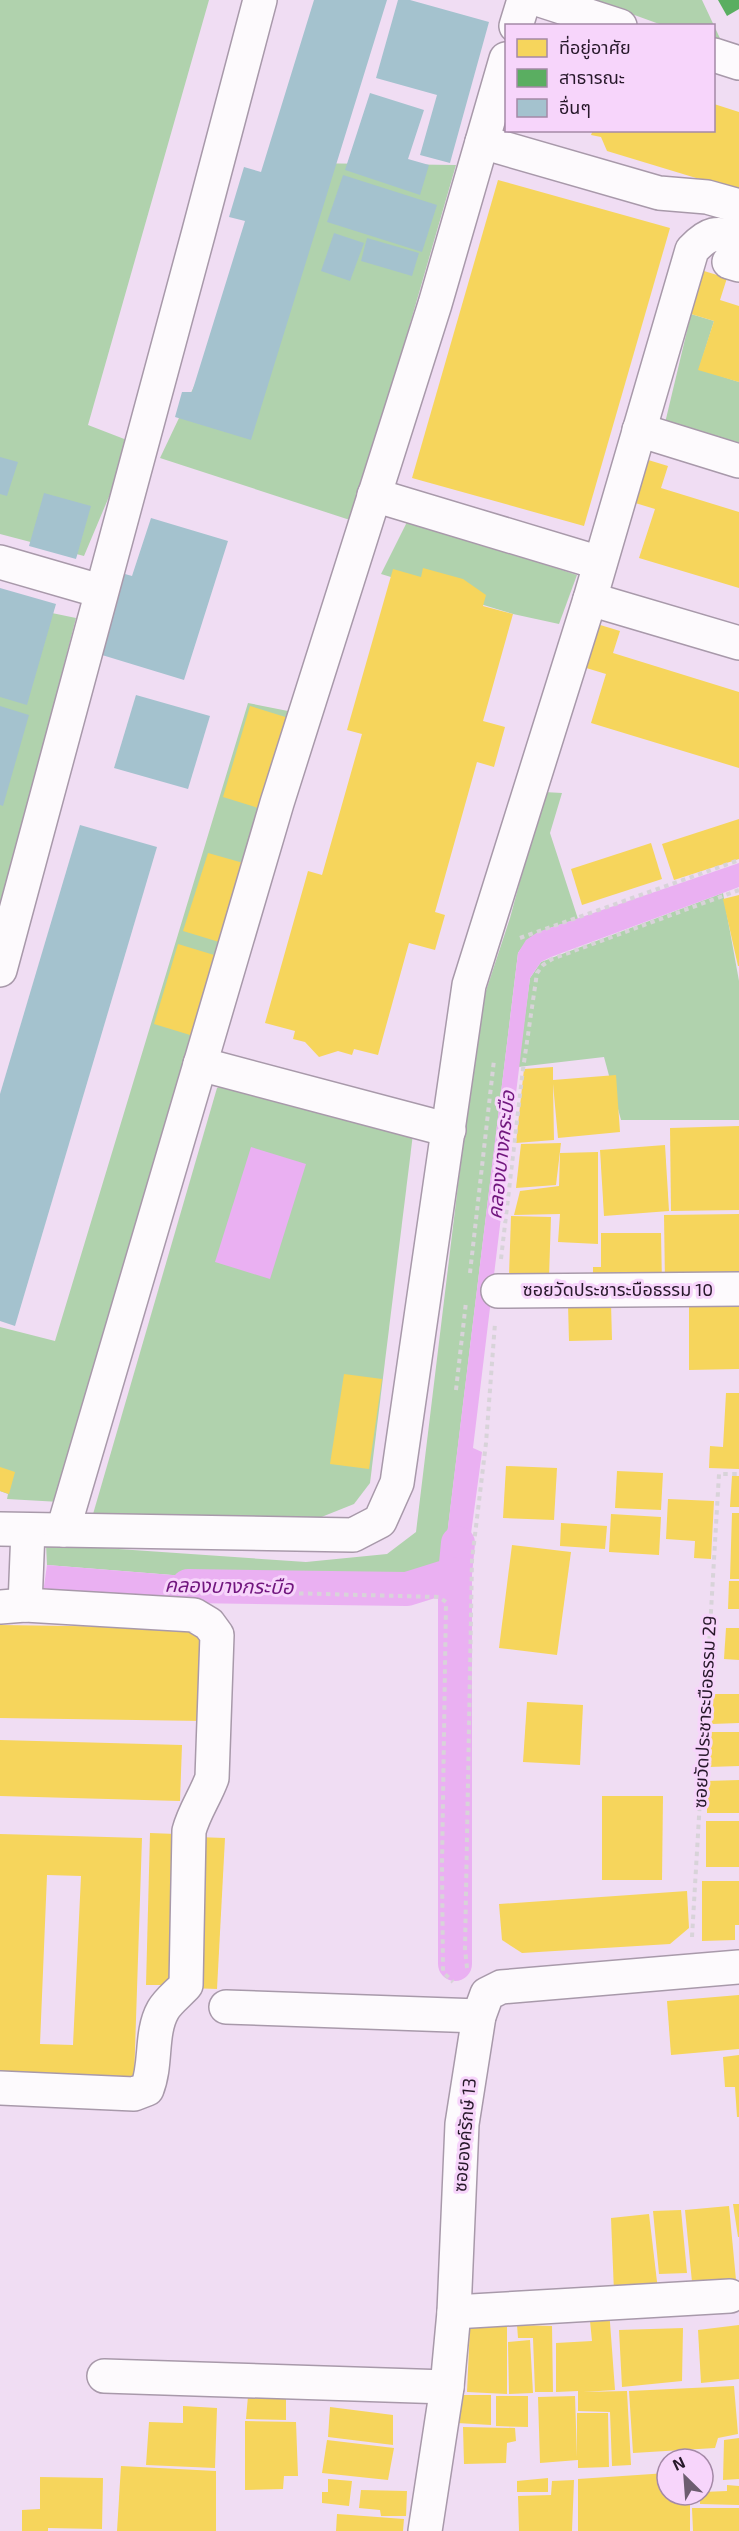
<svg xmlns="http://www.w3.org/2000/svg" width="739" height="2531" font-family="'Exo 2','Noto Sans Thai',sans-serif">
  <rect width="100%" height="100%" fill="#f0ddf3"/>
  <g fill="#b0d2ad">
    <polygon points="0,0 209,0 88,425 132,442 84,556 0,534"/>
    <polygon points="593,0 702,0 725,49 714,45 714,26 662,25"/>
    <polygon points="300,163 456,165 353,521 160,458"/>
    <polygon points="691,314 714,321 699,369 739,382 739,447 665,423"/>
    <polygon points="408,520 577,575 559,624 513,614 381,574"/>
    <polygon points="47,612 76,618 31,793 0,903 0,694"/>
    <polygon points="248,703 293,712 60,1502 7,1499 8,1494 0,1491 0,1327 55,1341"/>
    <path d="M544,792l18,1 -12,40 28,86c-25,8 -45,11 -60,34l-75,616 -34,15 -174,-4 -188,-15 -1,-21 260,18 81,-8 29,-22 63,-520 31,-94z"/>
    <polygon points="723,893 739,981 739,1120 621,1120 604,1057 518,1067 530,978 541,962"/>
    <polygon points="230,1082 413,1134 370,1483 354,1504 319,1518 91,1521 217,1088"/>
  </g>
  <g fill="#eab0f2">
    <polygon points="739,863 739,887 551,957 541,962 530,978 473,1448 482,1452 463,1593 441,1584 518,953 526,940 538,932"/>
    <polygon points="251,1147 306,1164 270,1279 215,1262"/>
    <polygon points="47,1565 235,1580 234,1601 43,1593"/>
  </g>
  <g fill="#f6d55c" fill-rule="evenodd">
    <polygon points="714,104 739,112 739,191 607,151 601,137 591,135 593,130 714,130"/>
    <polygon points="498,180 670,228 584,526 412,478"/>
    <polygon points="704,271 727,278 720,300 739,306 739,382 698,370 714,321 691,314"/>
    <polygon points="645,459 668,466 661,488 739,512 739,588 639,558 655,509 632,502"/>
    <polygon points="423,568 463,579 486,595 483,606 513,614 483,721 505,727 494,767 477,762 435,912 445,915 435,950 409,943 378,1055 354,1049 352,1055 338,1051 319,1057 305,1042 293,1039 295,1031 265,1023 308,871 322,875 362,734 347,730 393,569 421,577"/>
    <polygon points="597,624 620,631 613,653 739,692 739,768 591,723 606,674 583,667"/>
    <polygon points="250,706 295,720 268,811 223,797"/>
    <polygon points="739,819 739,859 674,880 662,844"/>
    <polygon points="651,843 662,879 582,905 571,869"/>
    <polygon points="208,853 254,866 229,945 183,931"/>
    <polygon points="739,895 739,966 738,966 723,899"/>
    <polygon points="178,944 224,958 200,1038 154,1024"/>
    <polygon points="553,1067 553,1080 616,1075 620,1132 558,1138 553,1084 554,1140 516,1143 524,1069"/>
    <polygon points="739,1126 739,1210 671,1211 670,1128"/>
    <polygon points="561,1143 556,1185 516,1188 521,1144"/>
    <polygon points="665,1145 669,1211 604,1216 600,1150"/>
    <polygon points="598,1152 598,1244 558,1242 560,1214 514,1215 520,1191 559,1186 560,1153"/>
    <polygon points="739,1214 739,1282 665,1283 664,1215"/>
    <polygon points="511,1216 551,1217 549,1277 509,1276"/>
    <polygon points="601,1233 661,1233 662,1284 593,1284 593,1267 601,1267"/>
    <polygon points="689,1301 739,1301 739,1369 689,1370"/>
    <polygon points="611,1303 612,1340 569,1341 568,1304"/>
    <polygon points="344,1374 382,1379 369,1469 330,1464"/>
    <polygon points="726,1393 739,1393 739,1469 709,1468 710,1446 723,1447"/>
    <polygon points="506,1466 557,1468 554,1520 503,1518"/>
    <polygon points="0,1467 15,1472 9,1494 0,1491"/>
    <polygon points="617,1471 663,1473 661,1510 615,1508"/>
    <polygon points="732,1476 739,1476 739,1507 730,1507"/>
    <polygon points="668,1499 714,1501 711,1559 694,1558 695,1541 666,1539"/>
    <polygon points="732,1513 739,1513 739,1579 730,1579"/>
    <polygon points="611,1514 661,1517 659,1555 609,1552"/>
    <polygon points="561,1523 607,1526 605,1549 560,1546"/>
    <polygon points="512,1545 571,1552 557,1655 499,1648"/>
    <polygon points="729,1581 739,1581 739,1609 728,1609"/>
    <polygon points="0,1625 205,1628 204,1721 0,1718"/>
    <polygon points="726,1628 739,1628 739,1660 724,1659"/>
    <polygon points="711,1694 739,1694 739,1723 712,1724"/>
    <polygon points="527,1702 583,1705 580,1765 523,1762"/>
    <polygon points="709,1732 739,1732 739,1766 709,1767"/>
    <polygon points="0,1740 182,1745 180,1801 0,1796"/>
    <polygon points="739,1780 739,1813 707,1813 707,1781"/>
    <polygon points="602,1796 663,1796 662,1880 602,1880"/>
    <rect x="706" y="1821" width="33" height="46"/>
    <polygon points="150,1833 176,1834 173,1985 146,1985"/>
    <path d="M0,1834l142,4 -8,242 -134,-4zM47,1875l34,1 -8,169 -33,-1z"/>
    <polygon points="197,1837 225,1838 217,1989 190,1988"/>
    <polygon points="702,1881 739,1881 739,1925 735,1925 735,1940 702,1941"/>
    <polygon points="687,1891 689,1928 670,1944 522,1953 502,1940 499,1904"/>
    <polygon points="739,1995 739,2049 671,2055 667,2001"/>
    <polygon points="739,2055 739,2117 737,2117 735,2087 725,2087 723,2057"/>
    <polygon points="733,2204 739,2204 739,2237 738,2237"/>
    <polygon points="729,2206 736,2280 692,2282 685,2210"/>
    <polygon points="681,2210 687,2273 659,2274 653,2211"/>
    <polygon points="649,2214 658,2290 614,2292 611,2218"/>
    <polygon points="609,2309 615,2390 583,2392 627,2391 631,2465 612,2466 610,2412 578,2411 578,2391 556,2392 556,2343 592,2341 589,2311"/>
    <polygon points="517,2325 552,2326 553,2392 535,2392 533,2338 518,2338"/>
    <polygon points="739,2325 739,2379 701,2383 698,2330"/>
    <polygon points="470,2326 507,2326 507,2394 467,2392"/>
    <polygon points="683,2328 682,2381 622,2387 619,2330"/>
    <polygon points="530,2340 533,2393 509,2394 508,2342"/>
    <polygon points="734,2386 738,2434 718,2438 715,2448 633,2453 629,2391"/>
    <polygon points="458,2395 491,2395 491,2425 457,2423"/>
    <polygon points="248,2396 286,2397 286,2420 246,2419"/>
    <polygon points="496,2396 528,2396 528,2427 496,2426"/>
    <polygon points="575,2396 577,2457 577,2413 608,2413 609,2467 578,2468 578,2460 540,2463 538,2397"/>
    <polygon points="183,2406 217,2408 215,2468 146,2465 149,2422 183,2423"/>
    <polygon points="330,2407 393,2415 393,2445 328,2437"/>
    <polygon points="245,2421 296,2422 298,2476 284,2476 283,2489 245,2490"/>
    <polygon points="463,2427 515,2428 516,2441 507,2443 506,2463 464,2464"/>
    <polygon points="739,2438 739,2479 723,2480 724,2440"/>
    <polygon points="327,2440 394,2448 388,2480 322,2473"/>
    <polygon points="121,2466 216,2471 216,2531 117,2531"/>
    <polygon points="667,2473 667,2495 690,2495 690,2531 578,2531 578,2479"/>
    <polygon points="40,2477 103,2478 102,2529 48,2528 48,2531 22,2531 22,2510 40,2509"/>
    <polygon points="548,2478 548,2492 517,2492 517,2481"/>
    <polygon points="328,2479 352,2481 349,2506 322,2503 322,2492 328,2492"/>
    <polygon points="574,2480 572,2531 519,2531 518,2496 551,2495 552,2481"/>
    <polygon points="727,2485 739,2486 739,2505 700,2504 700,2495 703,2495 703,2492 727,2491"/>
    <polygon points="361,2490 407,2491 406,2516 381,2516 380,2510 359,2508"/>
    <polygon points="692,2508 739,2508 739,2531 693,2531"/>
    <polygon points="337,2514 404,2519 403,2531 336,2531"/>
  </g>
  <polygon fill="#5aae61" points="718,0 739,0 739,9 727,16"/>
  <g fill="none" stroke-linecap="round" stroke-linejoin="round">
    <g stroke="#eab0f2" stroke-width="34">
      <polyline points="188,1586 407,1589 455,1574 458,1543"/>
      <polyline points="455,1964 455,1574"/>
    </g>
  </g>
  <g fill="#a4c2ce">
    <polygon points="314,0 387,0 251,440 175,417 182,392 192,392 245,221 229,217 244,167 261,172"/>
    <polygon points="398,0 410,0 489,22 450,163 420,155 437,95 376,78"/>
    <polygon points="370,93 424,110 408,159 429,165 420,195 345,170"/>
    <polygon points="343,175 437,205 422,252 327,222"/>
    <polygon points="334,233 364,243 350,281 321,271"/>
    <polygon points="367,238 419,253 412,276 361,261"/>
    <polygon points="0,457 18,462 7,496 0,494"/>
    <polygon points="44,493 91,506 76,559 29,546"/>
    <polygon points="151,518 228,541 184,680 102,655 107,638 98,635 118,572 132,576"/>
    <polygon points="0,588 56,604 27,705 0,697"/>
    <polygon points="136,695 210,716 188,789 114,768"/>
    <polygon points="0,706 29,715 3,806 0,805"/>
    <polygon points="80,825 157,847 15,1326 0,1321 0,1094"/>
  </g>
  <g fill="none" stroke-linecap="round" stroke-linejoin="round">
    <g stroke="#a899aa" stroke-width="36">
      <g id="minor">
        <polyline points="540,0 620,26"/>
        <polyline points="516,26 524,0"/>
        <polyline points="714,55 739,63"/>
        <polyline points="482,142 659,193 707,197 739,206"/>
        <polyline points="729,262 739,265"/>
        <polyline points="639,430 739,461"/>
        <polyline points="374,495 600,563"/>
        <polyline points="0,562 100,591"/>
        <polyline points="590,599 739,643"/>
        <path d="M0,970c85,-324 176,-646 260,-970"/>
        <polyline points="200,1064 449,1130"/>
        <polyline points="498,1291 739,1289"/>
        <path d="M0,1529l353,6 27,-14 17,-38 72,-498 121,-386 102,-349c17,-18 23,-18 47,-12"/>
        <polyline points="63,1530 277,803 435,304 506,59"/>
        <polyline points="25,1605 28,1530"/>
        <path d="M0,1607l25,-2 169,10 15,9 8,11 -5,143c-7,19 -18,34 -23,53l-3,154c-7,8 -18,16 -23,25 -13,23 -6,54 -16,79l-13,5 -134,-6"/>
        <polyline points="226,2007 479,2016"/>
        <polyline points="454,2312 730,2296"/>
        <polyline points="104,2376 447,2387"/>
        <polyline points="425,2531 447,2387 454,2312 462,2124 479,2016 487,1994 501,1987 739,1967"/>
      </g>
    </g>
    <g stroke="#d8d3d9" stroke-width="4" stroke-dasharray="4.5 4.5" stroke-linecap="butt">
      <polyline points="520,938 739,860"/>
      <polyline points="501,1259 523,1069 537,973 543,965 552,959 739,890"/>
      <polyline points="470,1273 494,1060"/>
      <polyline points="456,1390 466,1302"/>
      <polyline points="245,1592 439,1597 446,1602 442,1865 443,1972 453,1982"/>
      <polyline points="692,1937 719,1474 739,1474"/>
      <polyline points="467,1968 465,1949 472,1560 486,1443 495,1323"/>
    </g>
    <use href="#minor" stroke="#fdfafd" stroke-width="33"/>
  </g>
  <g text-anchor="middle" stroke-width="6" stroke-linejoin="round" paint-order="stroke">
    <g font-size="18" fill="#27182a" stroke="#f7d5fb">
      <text x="618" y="1296">ซอยวัดประชาระบือธรรม 10</text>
      <text transform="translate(705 1712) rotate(-87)" y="6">ซอยวัดประชาระบือธรรม 29</text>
      <text transform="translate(465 2135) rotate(-85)" y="6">ซอยองค์รักษ์ 13</text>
    </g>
    <g font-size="20" font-style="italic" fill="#71167e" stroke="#f7d5fb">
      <text transform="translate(501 1155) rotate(-84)" y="7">คลองบางกระบือ</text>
      <text transform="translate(229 1586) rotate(1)" y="7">คลองบางกระบือ</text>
    </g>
  </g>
  <rect x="505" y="24" width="210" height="108" fill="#f7d5fb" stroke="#a489a7" stroke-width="1.5"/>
  <rect x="517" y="39" width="30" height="18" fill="#f6d55c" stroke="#a489a7" stroke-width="1.5"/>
  <text x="559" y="54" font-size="18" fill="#27182a">ที่อยู่อาศัย</text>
  <rect x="517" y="69" width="30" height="18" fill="#5aae61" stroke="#a489a7" stroke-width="1.5"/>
  <text x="559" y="84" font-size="18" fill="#27182a">สาธารณะ</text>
  <rect x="517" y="99" width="30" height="18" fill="#a4c2ce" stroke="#a489a7" stroke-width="1.5"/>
  <text x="559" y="114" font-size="18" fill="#27182a">อื่นๆ</text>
  <g transform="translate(685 2477) rotate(335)"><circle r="28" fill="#f7d5fb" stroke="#a489a7" stroke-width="1.5"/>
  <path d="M0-4.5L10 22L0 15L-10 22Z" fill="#6d5d70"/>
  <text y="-9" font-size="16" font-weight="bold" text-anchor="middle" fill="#27182a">N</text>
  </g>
</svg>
